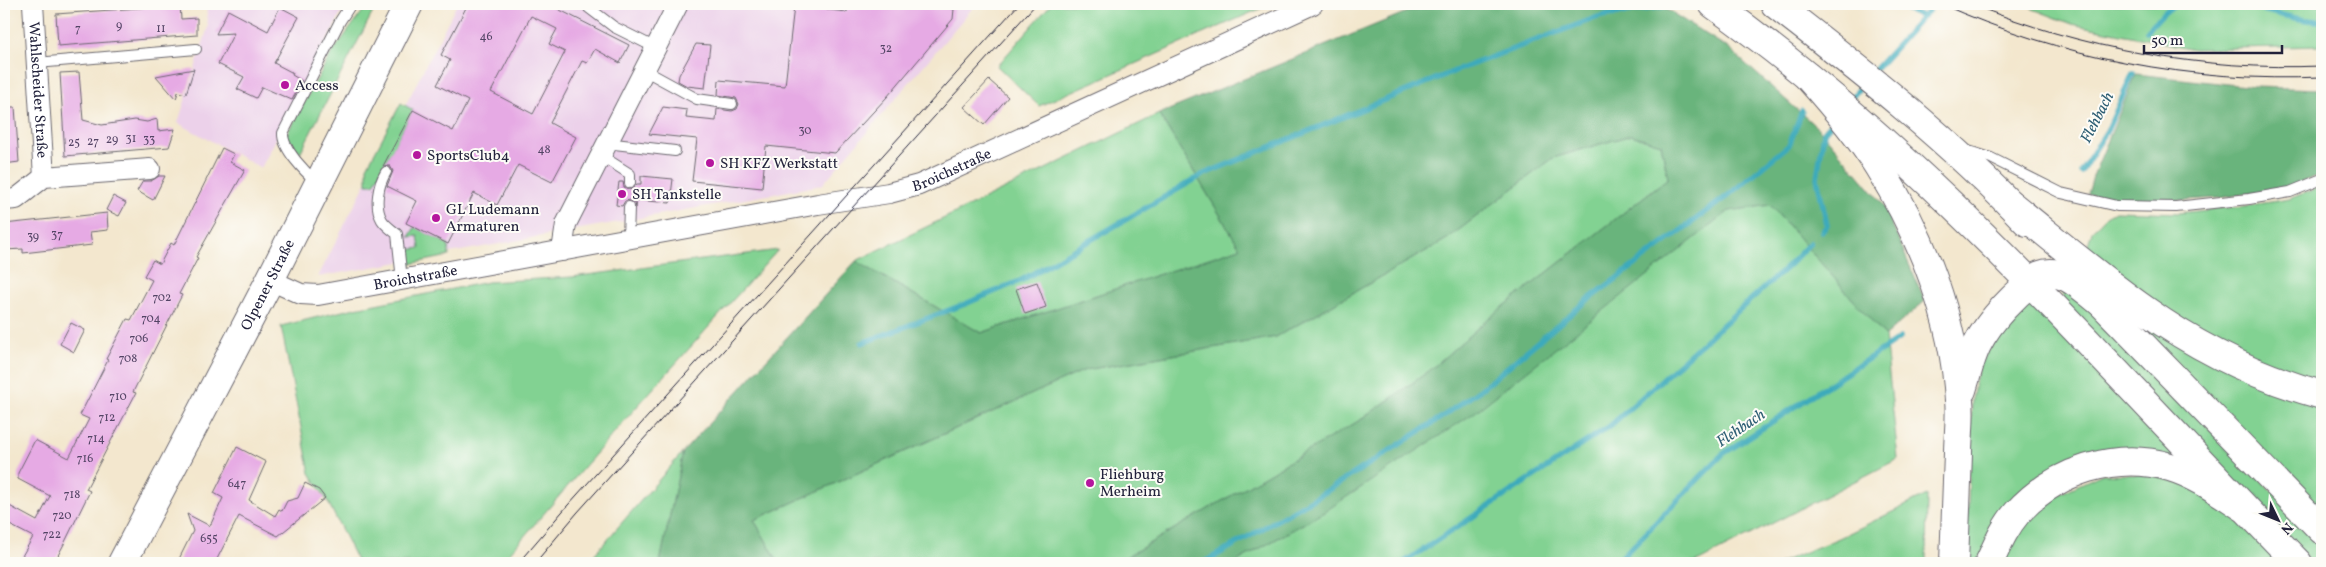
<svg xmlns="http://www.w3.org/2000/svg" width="2326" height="567" font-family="Vollkorn,serif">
  <rect width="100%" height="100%" fill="#fdfcf7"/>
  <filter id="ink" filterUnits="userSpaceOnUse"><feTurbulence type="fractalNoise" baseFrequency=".02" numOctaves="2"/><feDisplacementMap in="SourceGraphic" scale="10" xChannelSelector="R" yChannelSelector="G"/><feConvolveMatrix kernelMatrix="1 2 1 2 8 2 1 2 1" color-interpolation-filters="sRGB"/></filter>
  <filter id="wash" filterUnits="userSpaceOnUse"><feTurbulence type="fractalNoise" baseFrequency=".0096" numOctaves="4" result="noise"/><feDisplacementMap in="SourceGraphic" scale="20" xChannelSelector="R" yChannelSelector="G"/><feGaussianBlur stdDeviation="1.12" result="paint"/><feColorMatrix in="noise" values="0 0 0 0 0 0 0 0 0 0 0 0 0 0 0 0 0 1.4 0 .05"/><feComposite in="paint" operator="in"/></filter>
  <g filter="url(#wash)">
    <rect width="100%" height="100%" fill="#f3e7ce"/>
    <g fill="#ecd1ea">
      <polygon points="206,4 346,4 261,168 178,123 208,27"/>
      <polygon points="457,4 976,4 822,185 318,277"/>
    </g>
    <g fill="#82d292" stroke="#527a66">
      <polygon points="1051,4 1271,4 1039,106 997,66"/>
      <polygon points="2020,4 2322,4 2322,46 2194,49 2072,24"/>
      <polygon points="371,8 375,8 300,153 286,135 331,54 363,11"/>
      <polygon points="401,103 413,110 374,184 367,184 367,167"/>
      <polygon points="1159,114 1240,248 981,333 856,261"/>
      <polygon points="1631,135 1661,144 1668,178 1489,318 1429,371 1362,419 1116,563 779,563 754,520 1085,370 1276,337 1447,239 1553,158"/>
      <polygon points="2322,186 2322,384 2212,341 2086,252 2092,231 2106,216 2115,211 2179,213 2244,206 2289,199"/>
      <polygon points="1770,205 1885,336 1898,459 1695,563 1234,563 1324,512 1610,304 1729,211"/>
      <polygon points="415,227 448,244 449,256 410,264 407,250 420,248 418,236 409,237"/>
      <polygon points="778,250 633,411 501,563 358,563 328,502 310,473 281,326 355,308 488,282 572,277"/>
      <polygon points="2101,287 2322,401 2322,516"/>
      <polygon points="2065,288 2070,289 2322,541 2322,563 2312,563 2061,304"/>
      <polygon points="2026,296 2187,462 2093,455 1978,563 1966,563 1972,399 1979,364"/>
      <polygon points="683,452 660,563 587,563"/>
      <polygon points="2102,474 2158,475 2210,495 2280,563 1999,563 2007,546 2042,502"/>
      <polygon points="1927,495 1926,563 1779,563 1839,538"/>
    </g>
    <g fill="#69b47c" stroke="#466b5c">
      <polygon points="1447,4 1658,4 1728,48 1822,132 1883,204 1925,301 1885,336 1770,205 1729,211 1474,413 1324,512 1234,563 1116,563 1362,419 1429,371 1489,318 1668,178 1661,144 1631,135 1553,158 1447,239 1276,337 1085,370 754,520 779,563 660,563 683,452 856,261 981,333 1240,248 1159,114 1409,11"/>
      <polygon points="2136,74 2255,87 2322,89 2322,174 2288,188 2218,198 2168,201 2124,201 2088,194 2093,176"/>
    </g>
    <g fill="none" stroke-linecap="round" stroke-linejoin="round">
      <g stroke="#3caabb" stroke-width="5.5">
        <polyline points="1896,4 1921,16"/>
        <path d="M2231,4c31,3 60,17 91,17"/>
        <polyline points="1603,16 1678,4"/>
        <polyline points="2147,31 2165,11 2179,4"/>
        <polyline points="1874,71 1929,10"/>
        <polyline points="1848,102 1865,82"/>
        <polyline points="2081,172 2108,129 2133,73"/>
        <polyline points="1822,232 1827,225 1817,178 1824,132 1835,119"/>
        <polyline points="862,343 965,304 1022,280 1204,174 1460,69 1598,17"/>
        <polyline points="1203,563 1327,491 1442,417 1480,390 1585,302 1726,197 1789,145 1802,111"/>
        <polyline points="1403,563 1610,426 1787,267 1810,243"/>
        <polyline points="1616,563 1723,454 1900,338"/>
      </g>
    </g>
    <g id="blocks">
      <g fill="#e6aae4" fill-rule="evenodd">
        <path d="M468,4h80l81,41 -9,18 -25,-14 -8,14 -5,-2 -32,62 26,14 -24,45 -34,-17 -21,40 -23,-12 -26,51 -42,-21 11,-22 -30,-15 6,-15 -3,-5h-7l30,-56 40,21 15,-30 -31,-16 13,-25 -9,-5zM531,16l26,13 -8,15 16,8 -32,62 -42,-22z"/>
        <polygon points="848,4 914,4 954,9 953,19 887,97 835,153 766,146 762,188 692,181 697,139 649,134 663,107 687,110 686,118 716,121 717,109 732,111 737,109 739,104 736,98 718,95 719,80 785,86 794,6 847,12"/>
        <polygon points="180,5 181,19 197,18 197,35 58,46 56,14"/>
        <polygon points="280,7 299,17 274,63 293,73 292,75 302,81 292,100 262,87 256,98 237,89 244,77 218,64 234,33 216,34 228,10 268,31"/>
        <polygon points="696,44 710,45 705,88 687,86 678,81 679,75"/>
        <polygon points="194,69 186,94 178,92 176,99 156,76"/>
        <polygon points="79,72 83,120 102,125 135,120 147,122 157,119 158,131 175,129 169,147 65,156 60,73"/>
        <polygon points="989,80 1008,97 984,125 964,107"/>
        <polygon points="4,107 15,107 19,162 4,164"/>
        <polygon points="222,148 234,154 230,162 245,170 196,257 198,258 179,294 182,295 133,392 136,393 86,489 90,491 64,544 54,563 35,563 22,556 33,537 4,522 4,503 37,521 50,496 18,479 18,473 35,440 69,458 89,419 80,415 108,360 106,359 127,319 131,320 152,280 144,276 153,260 160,264 171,243 174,245"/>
        <polygon points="159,176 165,176 153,200 137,191 143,181 151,181"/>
        <polygon points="641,176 673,179 670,203 637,200 636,208 635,203 630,200 625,201 622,206 616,205 619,182 623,182 624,187 630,190 637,184 641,184"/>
        <polygon points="113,196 126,203 119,216 106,210"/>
        <polygon points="107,213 108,230 90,232 92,245 23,253 23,249 4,250 4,224"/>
        <polygon points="1037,282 1046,307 1025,314 1016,289"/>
        <polygon points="71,323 85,330 74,352 60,344"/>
        <polygon points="237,447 266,462 249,500 275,516 279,509 282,511 287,501 298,498 305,483 319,490 325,498 278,536 239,516 215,563 177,563 193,531 187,514 210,526 223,498 214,493"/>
      </g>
    </g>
  </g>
  <g filter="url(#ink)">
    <use href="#blocks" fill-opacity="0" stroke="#6b676e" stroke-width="1"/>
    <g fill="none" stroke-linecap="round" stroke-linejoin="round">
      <g stroke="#6b676e" stroke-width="12">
        <g id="service">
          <polyline points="587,4 589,8 614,27 656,48"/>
          <polyline points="37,63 196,49"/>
          <polyline points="644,70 697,99 732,104"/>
          <polyline points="606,143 675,151"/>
          <polyline points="1965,150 1991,158 2061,193 2117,206 2176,207 2249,199 2290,192 2322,179"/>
          <polyline points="600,155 630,174 630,183"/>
          <path d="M386,172c-8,13 -12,34 -4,48 3,5 10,10 15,14l5,46"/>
          <path d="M318,183c-12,-10 -36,-34 -35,-50l57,-112 11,-17"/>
          <polyline points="628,239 629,207"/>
        </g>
      </g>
      <g stroke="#6b676e" stroke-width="22">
        <g id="minor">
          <path id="s1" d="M33,4l11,173"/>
          <polyline points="4,200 16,199 44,177 150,169"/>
          <polyline points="562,251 566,224 678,4"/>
          <path id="s2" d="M270,280l31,14 17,1 500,-91 71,-11 30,-8 394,-181"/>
        </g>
      </g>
      <g stroke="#6b676e" stroke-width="30">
        <g id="secondary">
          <path d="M1713,4c221,157 397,366 585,559"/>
          <path d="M1775,4c87,67 176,137 252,218"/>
          <polyline points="2086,287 2322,530"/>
        </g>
      </g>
      <g stroke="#6b676e" stroke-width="30">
        <g id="primary">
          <path id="s3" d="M122,563l148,-283 139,-276"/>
        </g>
      </g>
      <g stroke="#6b676e" stroke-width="30">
        <g id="motorway">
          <path d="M1808,77c25,28 50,57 70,89 44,70 76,152 81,234 2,18 -1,36 -1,53 -1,37 -3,74 -4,110"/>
          <path d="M2010,204c45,36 88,73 135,106 53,38 115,68 177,85"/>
          <path d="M1962,390c5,-15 8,-31 15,-45 13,-26 39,-52 63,-70 24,-9 45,16 63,29"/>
          <path d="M1989,563c8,-17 15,-35 28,-50 38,-42 98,-62 153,-46 27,8 50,25 73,40"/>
        </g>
      </g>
      <use href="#service" stroke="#fff" stroke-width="10"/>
      <use href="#minor" stroke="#fff" stroke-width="20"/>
      <use href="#secondary" stroke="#fff" stroke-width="28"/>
      <use href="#primary" stroke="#fff" stroke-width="28"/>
      <use href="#motorway" stroke="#fff" stroke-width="28"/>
      <g stroke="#22223b" stroke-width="1">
        <path d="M1941,4c119,53 250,79 381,73"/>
        <path d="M1971,4c112,45 231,67 351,62"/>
        <polyline points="518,563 568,505 1019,4"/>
        <polyline points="535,563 577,513 1036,4"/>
      </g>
    </g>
  </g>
  <g fill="#b5179e" stroke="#fdfcf7" stroke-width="2">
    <circle cx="285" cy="85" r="5"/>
    <circle cx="417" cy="155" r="5"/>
    <circle cx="710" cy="163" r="5"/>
    <circle cx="622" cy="194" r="5"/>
    <circle cx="436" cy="218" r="5"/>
    <circle cx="1090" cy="483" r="5"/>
  </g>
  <g text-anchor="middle" stroke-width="4" stroke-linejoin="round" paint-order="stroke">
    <g font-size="12" fill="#534465">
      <text x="119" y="29">9</text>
      <text x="78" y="32">7</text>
      <text x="161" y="32">11</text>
      <text x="486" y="40">46</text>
      <text x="886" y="52">32</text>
      <text x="805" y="134">30</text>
      <text x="131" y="142">31</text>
      <text x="112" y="143">29</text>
      <text x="149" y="143">33</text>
      <text x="93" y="145">27</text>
      <text x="74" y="146">25</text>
      <text x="544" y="153">48</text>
      <text x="57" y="238">37</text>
      <text x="33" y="240">39</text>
      <text x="162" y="301">702</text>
      <text x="151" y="322">704</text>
      <text x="139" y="342">706</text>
      <text x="128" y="362">708</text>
      <text x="118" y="400">710</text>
      <text x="107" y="421">712</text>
      <text x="96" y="442">714</text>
      <text x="85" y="462">716</text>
      <text x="237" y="487">647</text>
      <text x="72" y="498">718</text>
      <text x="62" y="519">720</text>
      <text x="52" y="538">722</text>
      <text x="209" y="542">655</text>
    </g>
    <g font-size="15" fill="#22223b" stroke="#fdfcf7" text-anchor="start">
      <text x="295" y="90">Access</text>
      <text x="427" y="160">SportsClub4</text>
      <text x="720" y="168">SH KFZ Werkstatt</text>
      <text x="632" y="199">SH Tankstelle</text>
      <text x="446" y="214">GL Ludemann<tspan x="446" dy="17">Armaturen</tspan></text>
      <text x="1100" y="479">Fliehburg<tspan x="1100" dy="17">Merheim</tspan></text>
    </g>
    <g font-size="15" fill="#22223b" stroke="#fdfcf7">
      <text dy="5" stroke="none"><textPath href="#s1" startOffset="86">Wahlscheider Straße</textPath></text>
      <text dy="5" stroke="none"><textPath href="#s2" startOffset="698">Broichstraße</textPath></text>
      <text dy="5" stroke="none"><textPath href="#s2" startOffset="150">Broichstraße</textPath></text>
      <text dy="5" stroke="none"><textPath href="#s3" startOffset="314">Olpener Straße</textPath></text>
    </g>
    <g font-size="16" font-style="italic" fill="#2e5f75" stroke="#fdfcf7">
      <text transform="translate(2096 117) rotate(-63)" y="6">Flehbach</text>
      <text transform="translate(1740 427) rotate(-34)" y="6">Flehbach</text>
    </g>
  </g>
  <rect width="2326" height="567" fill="none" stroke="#fdfcf7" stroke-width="20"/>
  <g transform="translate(2278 520) rotate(133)" stroke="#fdfcf7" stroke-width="4" paint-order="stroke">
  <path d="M0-4L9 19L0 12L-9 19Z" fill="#22223b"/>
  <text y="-8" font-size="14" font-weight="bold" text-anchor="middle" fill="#22223b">N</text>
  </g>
  <path d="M2144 45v8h138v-8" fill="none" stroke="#22223b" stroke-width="2.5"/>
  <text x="2151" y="45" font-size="15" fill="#22223b" stroke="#fdfcf7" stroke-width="4" paint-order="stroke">50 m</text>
</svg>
